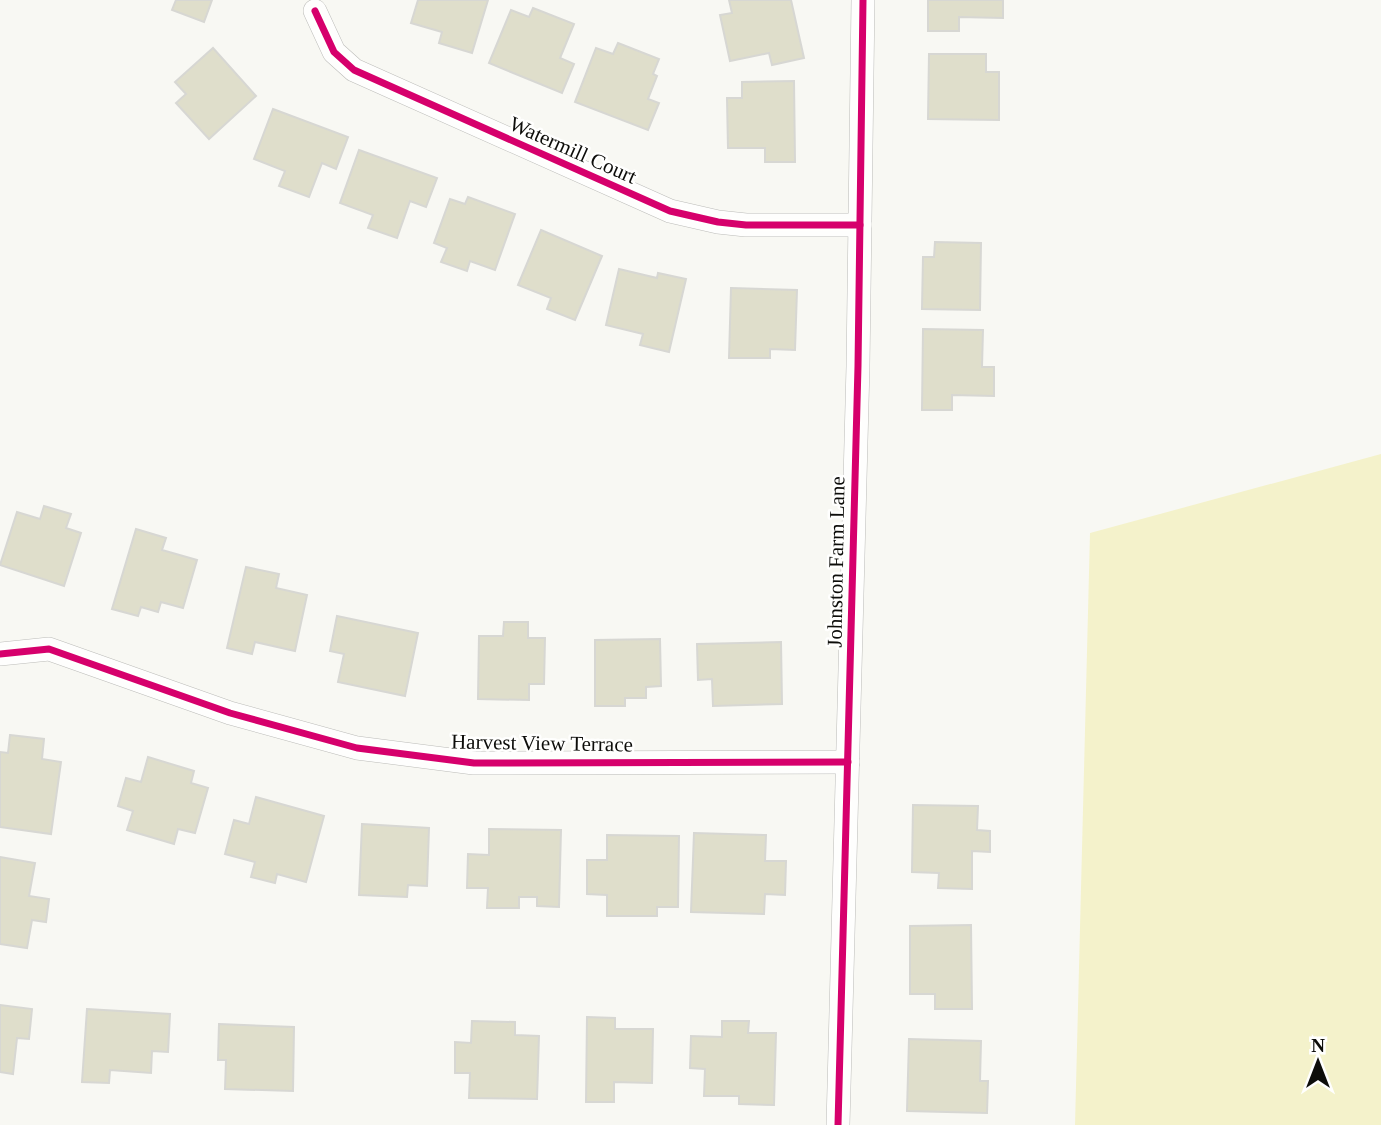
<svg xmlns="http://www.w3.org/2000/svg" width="1381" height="1125" font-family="Georgia,serif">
  <rect width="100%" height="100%" fill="#f8f8f3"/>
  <polygon fill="#f4f2cb" points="1381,454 1381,1125 1075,1125 1090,533"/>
  <g fill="#dfdecb" stroke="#d7d7d3" stroke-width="2">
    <polygon points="176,0 212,0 204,22 172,10"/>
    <polygon points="418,0 488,0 472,53 439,43 442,32 411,23"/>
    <polygon points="729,0 791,0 804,58 772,65 769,53 730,61 720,15 732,13"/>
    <polygon points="928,0 1003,0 1003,18 959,17 959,31 928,31"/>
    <polygon points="533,8 574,24 560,58 574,64 562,93 489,63 511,10 529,17"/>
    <polygon points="618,43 659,59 653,74 657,76 648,99 659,103 648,130 575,102 596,48 613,54"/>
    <polygon points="213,48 256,96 209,139 176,103 186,94 175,82"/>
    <polygon points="929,54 986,54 986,72 999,72 999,120 928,119"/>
    <polygon points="794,81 795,162 765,162 765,148 728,148 727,98 742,98 742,82"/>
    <polygon points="273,109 348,137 336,169 322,163 309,197 279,186 285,171 254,159"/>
    <polygon points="359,150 437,178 426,207 410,201 397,238 368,228 373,215 340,203"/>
    <polygon points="468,197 515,214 495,270 470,261 467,271 441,262 447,248 434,243 450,199 465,204"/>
    <polygon points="541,230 602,256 575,320 547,309 551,298 518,285"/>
    <polygon points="935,242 981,243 980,310 922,309 923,257 934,257"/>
    <polygon points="619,269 657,278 658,273 686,279 669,352 640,345 643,334 606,325"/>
    <polygon points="731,288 797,290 795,350 770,349 770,358 729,358"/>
    <polygon points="923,329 983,330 982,367 994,367 994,396 952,395 952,410 922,410"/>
    <polygon points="44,506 71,514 66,528 81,533 64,586 0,565 17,512 40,519"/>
    <polygon points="136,529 166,538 162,550 197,560 183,608 161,602 158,612 141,607 138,616 112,609"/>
    <polygon points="246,567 279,574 276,588 307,595 295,651 255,642 252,654 227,648"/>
    <polygon points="337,616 418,633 405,696 338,682 344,654 330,651"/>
    <polygon points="504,622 528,622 528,638 545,638 544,684 529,684 529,700 478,699 479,636 503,636"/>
    <polygon points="660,639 661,686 646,687 646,698 625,698 625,706 595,706 595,640"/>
    <polygon points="781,642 782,704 713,706 712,679 698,680 697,644"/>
    <polygon points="10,735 44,739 42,759 61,762 51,834 0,827 0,752 8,753"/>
    <polygon points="148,757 194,771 191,783 208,788 195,833 178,829 174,844 127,830 133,811 118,806 126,778 141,782"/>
    <polygon points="256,797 324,816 306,882 277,874 275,883 251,877 255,862 225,854 234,820 249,824"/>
    <polygon points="913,805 978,806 977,830 990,831 990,852 972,851 972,889 938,888 939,873 912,872"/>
    <polygon points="362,824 429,828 427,886 408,885 407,897 359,895"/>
    <polygon points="489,829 561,830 559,907 537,906 537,897 519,897 519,908 487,908 488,888 467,888 468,854 489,855"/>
    <polygon points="694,833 766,835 765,861 786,861 785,895 765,894 764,914 691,912"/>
    <polygon points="607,835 679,836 678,907 657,907 657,916 607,916 607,895 587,894 587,860 607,860"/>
    <polygon points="0,857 35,863 29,896 49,899 46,922 32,920 27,948 0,944"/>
    <polygon points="971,925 972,1009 935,1009 935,994 910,994 910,926"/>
    <polygon points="0,1005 32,1009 29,1039 17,1038 13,1074 0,1072"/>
    <polygon points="87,1009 170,1014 168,1052 152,1051 151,1073 110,1070 109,1083 82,1082"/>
    <polygon points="587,1017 615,1018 615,1029 653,1029 652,1083 614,1082 614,1102 586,1102"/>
    <polygon points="472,1021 515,1022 515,1035 539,1036 537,1099 469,1098 470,1073 455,1073 455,1042 471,1043"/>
    <polygon points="722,1021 749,1021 748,1033 776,1033 774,1105 739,1104 739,1096 704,1096 705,1069 690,1068 691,1036 722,1037"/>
    <polygon points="219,1024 294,1027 293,1091 225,1089 226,1060 218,1060"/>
    <polygon points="909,1039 981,1041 980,1081 988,1081 987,1113 907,1111"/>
  </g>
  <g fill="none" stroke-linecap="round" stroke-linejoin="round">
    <g stroke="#bcbcb9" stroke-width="24">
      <g id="minor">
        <polyline points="315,11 334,52 354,70 670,211 718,222 746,225 860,225"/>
        <polyline points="0,654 49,649 230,713 357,748 474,763 848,762"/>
        <polyline points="838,1125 858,366 863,0"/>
      </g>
    </g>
    <use href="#minor" stroke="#fefefd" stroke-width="23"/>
    <g stroke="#fffffe" stroke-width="11">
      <g id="cycleway">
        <polyline points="315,11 334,52 354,70 670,211 718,222 746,225 860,225"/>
        <polyline points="0,654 49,649 230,713 357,748 474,763 848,762"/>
        <polyline points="838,1125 858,366 863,0"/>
      </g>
    </g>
    <use href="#cycleway" stroke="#d6006c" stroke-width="7"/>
  </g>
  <g text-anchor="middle" stroke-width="5" stroke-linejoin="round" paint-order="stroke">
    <g font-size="21" fill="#0d0d0a" stroke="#fffffe">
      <text transform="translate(573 150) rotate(24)" y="7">Watermill Court</text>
      <text transform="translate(836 562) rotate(-89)" y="7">Johnston Farm Lane</text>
      <text transform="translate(542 743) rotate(1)" y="7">Harvest View Terrace</text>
    </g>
  </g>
  <g transform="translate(1318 1062)" stroke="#fffffe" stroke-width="5" paint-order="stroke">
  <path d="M0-5L12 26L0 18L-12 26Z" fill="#0d0d0a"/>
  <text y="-10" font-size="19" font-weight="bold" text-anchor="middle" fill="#0d0d0a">N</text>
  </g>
</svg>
